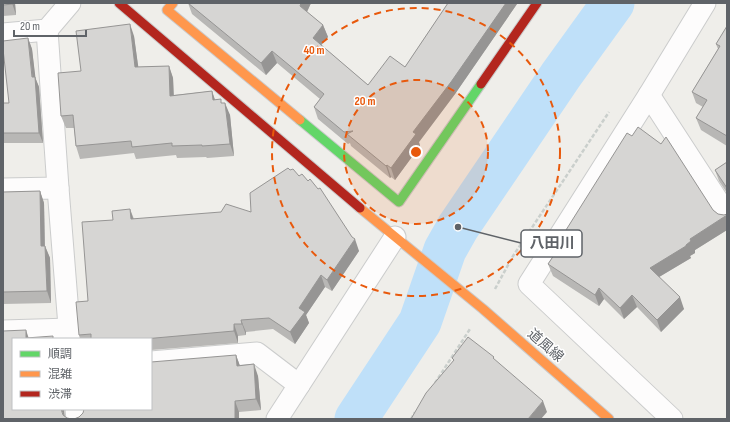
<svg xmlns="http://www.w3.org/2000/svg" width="730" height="422" font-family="'Sofia Sans Condensed','Noto Sans JP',sans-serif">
  <rect width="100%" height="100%" fill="#efeeea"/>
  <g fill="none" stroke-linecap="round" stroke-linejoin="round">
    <polyline stroke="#bfe0f9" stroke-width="43" points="356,419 420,322 445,250 458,227 561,75 613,3"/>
    <g stroke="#cbcccc" stroke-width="23">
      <g id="street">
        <polyline points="47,30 58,188 70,339"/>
        <polyline points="3,34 47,30 70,3"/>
        <polyline points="649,95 727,215"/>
        <polyline points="3,189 58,188"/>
        <polyline points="3,331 70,329"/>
        <polyline points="151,362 257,353 299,385"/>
        <polyline points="76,409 77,419"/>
        <polyline points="277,419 395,237"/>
        <polyline points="672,419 529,284 649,95 705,3"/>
      </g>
    </g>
    <g stroke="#cacacb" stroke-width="11">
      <polyline id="fast" points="300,120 399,202 481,84"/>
    </g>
    <g stroke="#cacacb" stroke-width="11">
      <g id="slow">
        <polyline points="173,3 167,10 300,120"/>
        <polyline points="360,208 483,309 609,419"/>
      </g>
    </g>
    <g stroke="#cacacb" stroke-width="11">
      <g id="jam">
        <polyline points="119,3 360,208"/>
        <polyline points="481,84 537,3"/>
      </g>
    </g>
    <g stroke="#cacfcc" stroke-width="2.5" stroke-dasharray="4 2" stroke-linecap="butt">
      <polyline points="495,289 513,256 609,112"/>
      <polyline points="435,383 470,329"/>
      <polyline points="411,419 415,412"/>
    </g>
    <use href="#street" stroke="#fdfcfc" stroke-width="21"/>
    <use href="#fast" stroke="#63d668" stroke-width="9"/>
    <use href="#slow" stroke="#ff974d" stroke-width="9"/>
    <use href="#jam" stroke="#b3261e" stroke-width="9"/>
  </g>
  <g fill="#b8b7b5">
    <polygon points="3,3 16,3 15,3 16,15 3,16"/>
    <polygon points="188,3 311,3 307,12 323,25 328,37 321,45 368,85 405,67 448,3 517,3 517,4 455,94 419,142 420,146 395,180 391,177 390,178 351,146 350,143 348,144 318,119 314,107 320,99 277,63 266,75 192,14"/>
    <polygon points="727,26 727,146 701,130 696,118 703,107 696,103 692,92 718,49 716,44"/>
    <polygon points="134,36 138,67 169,66 173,78 174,95 212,91 215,100 222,103 230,115 234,156 207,158 206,157 177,158 176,155 136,159 134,153 80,159 76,146 74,128 66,128 61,116 81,71"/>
    <polygon points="28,38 32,49 35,77 39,87 43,143 3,143 3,103 9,103"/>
    <polygon points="727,162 727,193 719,181 715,170"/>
    <polygon points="290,170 299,176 359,251 332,291 325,287 306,315 309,323 295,344 273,329 246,332 246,335 238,336 238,343 151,350 151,339 80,339 79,335 88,301 113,220 130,209 134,219 251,212"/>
    <polygon points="40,191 44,203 45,246 50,258 51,303 3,304 3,192"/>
    <polygon points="713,210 718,214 724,215 727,214 727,230 695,250 695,253 690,256 691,258 659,277 684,309 661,332 637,307 624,319 604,299 599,306 553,276 548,264 567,235 566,230"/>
    <polygon points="236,355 240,366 258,376 261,410 239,412 239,419 74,419"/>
  </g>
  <g fill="#969594">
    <polygon points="12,3 15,3 16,15"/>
    <polygon points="301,3 311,3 304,18 300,6"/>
    <polygon points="506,3 517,3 517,4 455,94 419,142 420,146 395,180 391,168 413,132"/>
    <polygon points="130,24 134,36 140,79 135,67"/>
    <polygon points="323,25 328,37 317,50 313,38"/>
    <polygon points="28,38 32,49 36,82 35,77 39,87 43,143 39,133"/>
    <polygon points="272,51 277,63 266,75 261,63"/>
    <polygon points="169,66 173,78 174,108 170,96"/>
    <polygon points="212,91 216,103 213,100"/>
    <polygon points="225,103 230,115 234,156 230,144"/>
    <polygon points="387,165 391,177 390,178 386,166"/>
    <polygon points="40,191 44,203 45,258 41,246"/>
    <polygon points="130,209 134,221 131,219"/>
    <polygon points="727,215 727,230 695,250 695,253 690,256 691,258 654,280 650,268 686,245 690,239"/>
    <polygon points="355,239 359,251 332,291 327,280"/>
    <polygon points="45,246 50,258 51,303 47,291"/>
    <polygon points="321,275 325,287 306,315 309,323 295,344 290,332 299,308"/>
    <polygon points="599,288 604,299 599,306 595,295"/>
    <polygon points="632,295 637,307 624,319 620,308"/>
    <polygon points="680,297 684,309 661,332 657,320"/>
    <polygon points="241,320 246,332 246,335 242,324"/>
    <polygon points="234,324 238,336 238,343 234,331"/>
    <polygon points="26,330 29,339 26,338"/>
    <polygon points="236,355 240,366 237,366"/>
    <polygon points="254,364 258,376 261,410 256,399"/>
    <polygon points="235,401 239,412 239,419 235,419"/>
    <polygon points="543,401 547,412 541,419 528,419"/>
    <polygon points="61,409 64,409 65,419"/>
  </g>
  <g fill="#d6d5d3" stroke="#969594">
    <polygon points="3,3 12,3 13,4 3,5"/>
    <polygon points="188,3 301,3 300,6 323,25 313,38 368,85 390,56 405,67 448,3 506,3 451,82 413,132 416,134 391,168 387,165 386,166 347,134 353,131 344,132 314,107 324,94 272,51 261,63"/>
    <polygon points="130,24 135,67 169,66 170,96 212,91 213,100 221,99 221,103 225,103 230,144 202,146 202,145 172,146 172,143 132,147 131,141 76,146 73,115 61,116 58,73 81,71 76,31"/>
    <polygon points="727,26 727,136 696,118 707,100 692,92 720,46 716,44"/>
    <polygon points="28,38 32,77 35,77 39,133 3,133 3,103 9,103 3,49 3,41"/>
    <polygon points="638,127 661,144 666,137 713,210 718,214 724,215 727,214 727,215 690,239 691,241 686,245 686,246 650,268 680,297 657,320 632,295 620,308 599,288 595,295 548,264 569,233 566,230 627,133 632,136"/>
    <polygon points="727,162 727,188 715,170"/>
    <polygon points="288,168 290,170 293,169 299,176 302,174 308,181 310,179 318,189 320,188 352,237 355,239 327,280 321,275 299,308 305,312 290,332 269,318 241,320 242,324 234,324 234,331 144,339 91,339 91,334 79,335 76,302 88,301 82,222 113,220 112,211 130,209 131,219 221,212 226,204 251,212 250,193"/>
    <polygon points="40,191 41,246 45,246 47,291 3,292 3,192"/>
    <polygon points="26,330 26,338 53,336 53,339 13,339 13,409 61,409 63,415 67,418 72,419 3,419 3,331"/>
    <polygon points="468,337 494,357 493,358 543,401 528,419 411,419 426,393 454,360 452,358"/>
    <polygon points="236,355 237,366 254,364 256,399 235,401 235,419 74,419 79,417 83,413 84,409 151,409 151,362"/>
  </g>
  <circle cx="416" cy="152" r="72" fill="#e8590c" fill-opacity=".12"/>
  <g fill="none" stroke="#e8590c" stroke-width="2" stroke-dasharray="7 5">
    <circle cx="416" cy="152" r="72"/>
    <circle cx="416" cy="152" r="144"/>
  </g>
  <g text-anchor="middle" stroke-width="3" stroke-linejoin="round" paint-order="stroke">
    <g font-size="14" fill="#5f6368" stroke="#fff">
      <text transform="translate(546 345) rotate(41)" y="5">道風線</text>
    </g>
  </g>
  <circle cx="416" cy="152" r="6" fill="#e8590c" stroke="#fff" stroke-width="2"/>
  <g font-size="12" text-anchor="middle" font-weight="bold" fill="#e8590c" stroke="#fff" stroke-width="3" stroke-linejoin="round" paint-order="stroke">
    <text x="314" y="54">40 m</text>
    <text x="365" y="105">20 m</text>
  </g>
  <path fill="none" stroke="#5f6368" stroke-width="1.5" d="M458 227L521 243"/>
  <circle fill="#5f6368" stroke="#fff" stroke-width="1.5" cx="458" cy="227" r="4"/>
  <rect fill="#fff" stroke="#5f6368" stroke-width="1.5" x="521" y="230" width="61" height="27" rx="4"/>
  <g font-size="15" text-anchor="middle" font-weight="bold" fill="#5f6368">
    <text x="552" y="248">八田川</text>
  </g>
  <rect width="730" height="422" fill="none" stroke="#5f6368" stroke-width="8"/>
  <rect x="12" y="338" width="140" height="72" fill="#ffffff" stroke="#bfc1c3"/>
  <rect x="20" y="351" width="20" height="6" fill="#63d668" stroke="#bfc1c3"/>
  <text x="48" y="358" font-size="12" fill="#5f6368">順調</text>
  <rect x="20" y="371" width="20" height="6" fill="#ff974d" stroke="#bfc1c3"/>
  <text x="48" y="378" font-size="12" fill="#5f6368">混雑</text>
  <rect x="20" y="391" width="20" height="6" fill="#b3261e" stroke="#bfc1c3"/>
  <text x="48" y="398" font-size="12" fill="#5f6368">渋滞</text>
  <path d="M14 30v6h72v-6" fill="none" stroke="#5f6368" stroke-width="2"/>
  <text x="20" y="30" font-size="12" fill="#5f6368" stroke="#ffffff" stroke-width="3" paint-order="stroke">20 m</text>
</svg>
